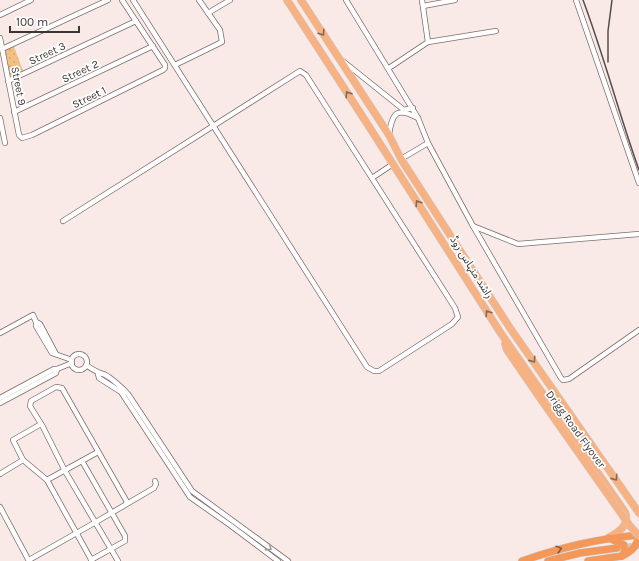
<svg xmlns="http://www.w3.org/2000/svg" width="639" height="561" font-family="Karla,'Noto Sans Arabic',sans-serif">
  <defs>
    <pattern id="green-dots" width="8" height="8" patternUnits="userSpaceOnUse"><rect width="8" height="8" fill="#f2c182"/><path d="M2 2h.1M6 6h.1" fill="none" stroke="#d0a671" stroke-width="1.8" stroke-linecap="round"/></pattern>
  </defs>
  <rect width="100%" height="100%" fill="#f9eae8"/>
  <polygon fill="url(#green-dots)" points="13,44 23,71 8,78 2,49"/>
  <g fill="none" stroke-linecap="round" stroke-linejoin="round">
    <polyline stroke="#d3c6c4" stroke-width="7" stroke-dasharray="7 3.5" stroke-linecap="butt" points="617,548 639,546"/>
    <g stroke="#7c6f6d" stroke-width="6">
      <g id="minor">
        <polyline points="346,0 418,118 428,143 401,159"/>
        <polyline points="576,0 639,183"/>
        <polyline points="423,6 455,0"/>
        <polyline points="208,13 230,0"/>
        <polyline points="0,15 31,0"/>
        <polyline points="0,38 19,135 22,138 32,135 163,70 165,68 165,65 122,0"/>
        <polyline points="428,42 496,31"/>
        <polyline points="2,49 108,0"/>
        <polyline points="344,62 404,110 413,108"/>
        <polyline points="175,65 222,42 220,30 199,0"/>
        <polyline points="389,68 428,42 422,0"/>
        <polyline points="8,81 136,21"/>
        <polyline points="14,112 153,46"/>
        <polyline points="0,118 5,143"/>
        <path d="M389,135c3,-23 8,-28 29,-17"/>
        <polyline points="428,143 473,226 561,378 563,380 569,379 639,330"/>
        <polyline points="372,178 393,164"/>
        <path d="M63,221l237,-150 6,4 149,233 3,9 -6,7 -73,47h-5l-7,-4c-78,-122 -155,-245 -234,-367"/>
        <polyline points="473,226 518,244 639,234"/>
        <polyline points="36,322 40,324 56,354"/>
        <polyline points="0,333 33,315 36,322 36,326 52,353 72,360"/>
        <circle cx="79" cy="362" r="8"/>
        <path d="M86,365c6,4 10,7 17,9 7,2 20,15 25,20l64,97 96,70"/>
        <polyline points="98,374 99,378 121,392 125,398 190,497 230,525 278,561"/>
        <polyline points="0,398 54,369 57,369 72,363"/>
        <polyline points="0,403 56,373 57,369"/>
        <polyline points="41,424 13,440 23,460 47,480 92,561"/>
        <polyline points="82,461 125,536 125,541 91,560"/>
        <polyline points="0,474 23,460"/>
        <polyline points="47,480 98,452"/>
        <polyline points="0,507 29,561"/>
        <polyline points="29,560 96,522 154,488 156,484 155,481"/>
        <polyline points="118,561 65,471 43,427 30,406 31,401 56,387 62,388 127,502 126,504"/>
      </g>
    </g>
    <g stroke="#cccbca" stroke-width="8">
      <g id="primary">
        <path d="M287,0l81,125 132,207 125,180c5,13 -6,20 -17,26"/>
        <polyline points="301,0 389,135 401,159 510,328 639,513"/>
        <polyline points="505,344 507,350 542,401"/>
      </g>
    </g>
    <g stroke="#cccbca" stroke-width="8">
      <g id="trunk">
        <path d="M622,556c10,-5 15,-10 17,-20"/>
        <path d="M522,561c41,-14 74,-22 117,-26"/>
        <polyline points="548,561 580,553 617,548"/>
        <polyline points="588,561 622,556 625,551 624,545 609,538"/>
      </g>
    </g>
    <use href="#minor" stroke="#fff" stroke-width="4.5"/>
    <use href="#primary" stroke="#f7b283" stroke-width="7"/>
    <use href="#trunk" stroke="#f4985a" stroke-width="7"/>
    <g stroke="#544e4d" stroke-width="1.5">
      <path d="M583,0c21,56 36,114 56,170"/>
      <polyline points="608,62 608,31 612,0"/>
    </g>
    <g stroke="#cccbca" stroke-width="8" stroke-linecap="butt">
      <polyline id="primary-bridge" points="542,401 630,526 639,536"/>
    </g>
    <use href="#primary-bridge" stroke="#f7b283" stroke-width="7"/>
  </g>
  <defs><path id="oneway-chevron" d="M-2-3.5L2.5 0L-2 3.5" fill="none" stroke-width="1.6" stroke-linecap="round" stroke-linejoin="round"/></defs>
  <g stroke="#866854">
    <use href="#oneway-chevron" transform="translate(322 33) rotate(57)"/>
    <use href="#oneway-chevron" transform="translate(348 94) rotate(-123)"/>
    <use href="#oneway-chevron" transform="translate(418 203) rotate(-122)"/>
    <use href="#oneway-chevron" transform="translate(488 313) rotate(-123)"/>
    <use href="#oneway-chevron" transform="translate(533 360) rotate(55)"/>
    <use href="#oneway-chevron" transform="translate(615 478) rotate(55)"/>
  </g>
  <use stroke="#9d9a9a" href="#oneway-chevron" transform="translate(269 548) rotate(36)"/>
  <use stroke="#855d44" href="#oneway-chevron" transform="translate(559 549) rotate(-17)"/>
  <g text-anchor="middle" stroke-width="3.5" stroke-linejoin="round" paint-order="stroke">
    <g font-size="11" fill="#3b3635" stroke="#fff">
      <text transform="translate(47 53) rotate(-25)" y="4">Street 3</text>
      <text transform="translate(80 71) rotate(-25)" y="4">Street 2</text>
      <text transform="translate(19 86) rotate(79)" y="4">Street 9</text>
      <text transform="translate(89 97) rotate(-26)" y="4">Street 1</text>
      <text transform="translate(472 267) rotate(58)" y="4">راشد منہاس روڈ</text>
      <text transform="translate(576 429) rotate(54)" y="4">Drigg Road Flyover</text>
    </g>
  </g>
  <path d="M10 26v6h69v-6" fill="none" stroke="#3b3635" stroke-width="2"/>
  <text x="16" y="26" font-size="12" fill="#3b3635" stroke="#ffffff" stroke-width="3" paint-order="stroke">100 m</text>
</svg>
